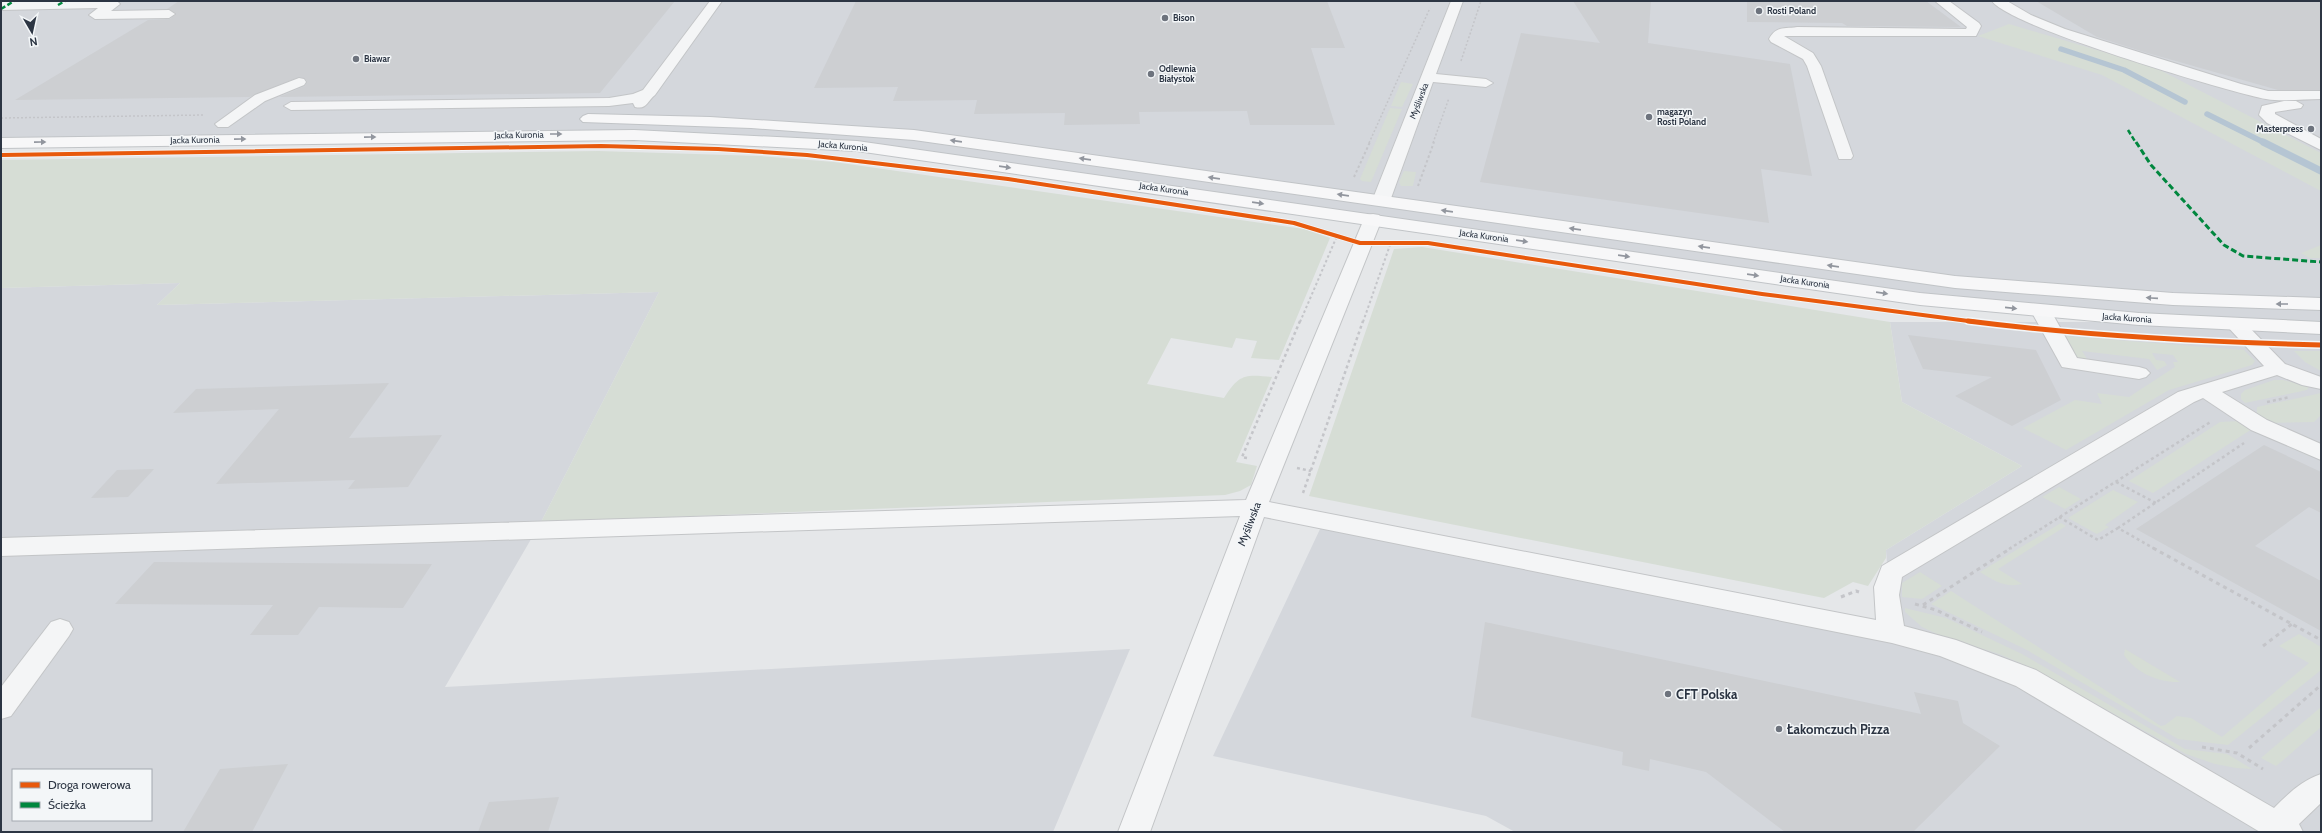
<svg xmlns="http://www.w3.org/2000/svg" width="2322" height="833" font-family="Cabin,sans-serif">
  <rect width="100%" height="100%" fill="#e5e7e9"/>
  <g fill="#d4d7dc" fill-rule="evenodd">
    <polygon points="1,1 2321,1 2321,832 1515,832 1486,816 1213,756 1321,527 1893,642 1886,550 2022,466 1902,402 1890,322 2220,322 1918,296 913,151 635,133 1,142"/>
    <path d="M180,283l-23,22 502,-13 -118,230 -96,165 685,-38 -77,183h-1052v-544zM13,770h138v50h-138z"/>
  </g>
  <g fill="#d6ddd5">
    <polygon points="2009,24 2154,67 2321,153 2321,191 2102,75 1978,36"/>
    <polygon points="1401,82 1413,84 1402,107 1391,106"/>
    <polygon points="1390,108 1402,109 1371,182 1362,181 1360,179"/>
    <path d="M598,151l162,5 74,6 470,67 26,9 -51,122 -28,-2 6,-17 -21,-3 -4,10 -61,-10 -24,46 77,14c15,-24 21,-24 48,-21l-36,85 21,4 -6,19 -11,6 -15,4 -684,27 118,-230 -502,13 23,-22 -179,5v-128z"/>
    <polygon points="1404,171 1416,172 1413,186 1401,186 1399,182"/>
    <polygon points="2321,245 2321,258 2310,258 2301,253"/>
    <polygon points="1422,247 1890,322 1902,402 2022,466 1886,550 1886,558 1868,586 1853,582 1824,598 1309,496 1394,249"/>
    <polygon points="2064,336 2244,350 2255,361 2252,365 2169,390 2066,450 2023,428 2075,400 2102,404 2097,393 2129,397 2175,367 2173,362 2178,362 2173,355 2152,353 2156,360 2164,361 2167,365 2157,370 2149,359 2082,351 2089,362 2077,358"/>
    <polygon points="2294,351 2321,351 2321,371 2305,362"/>
    <polygon points="2274,380 2283,380 2309,387 2307,390 2245,403 2241,399 2241,394 2245,390"/>
    <polygon points="2321,393 2321,415 2314,422 2268,423 2257,416 2257,407"/>
    <polygon points="2240,421 2315,456 2309,456 2252,429 2153,493 2129,481 2220,422"/>
    <polygon points="2059,487 2081,499 2065,509 2042,497"/>
    <polygon points="2113,490 2138,502 2105,525 2109,527 2097,534 2068,518"/>
    <path d="M2061,523l5,3 -68,43 24,15c-16,4 -28,-3 -42,-12z"/>
    <polygon points="1920,572 1942,586 1922,599 1902,597 1902,583"/>
    <polygon points="1951,591 2161,726 2165,725 2177,716 2191,718 2222,737 2309,663 2279,646 2299,634 2321,647 2321,670 2228,745 2178,739 2025,649 1931,604"/>
    <polygon points="1905,608 1946,618 2022,654 2185,749 2227,754 2252,769 2236,768 2215,764 2186,754 2032,668 1999,654 1937,634 1922,627 1905,612"/>
    <path d="M2125,649l55,33c-21,1 -44,-9 -56,-27z"/>
    <polygon points="2321,707 2321,727 2281,762 2276,766 2261,758"/>
  </g>
  <g fill="none" stroke-linecap="round" stroke-linejoin="round">
    <g stroke="#b5c5d3" stroke-width="5.5">
      <polyline points="2061,49 2124,70 2185,102"/>
      <polyline points="2207,114 2265,143"/>
    </g>
    <polyline stroke="#b5c5d3" stroke-width="7" points="2263,142 2321,171"/>
  </g>
  <g fill="#cdcfd2">
    <polygon points="179,1 675,1 600,93 279,97 305,86 307,81 304,78 299,77 249,97 15,100 148,20 170,19 176,14 167,9"/>
    <polygon points="856,1 1327,1 1345,48 1311,48 1335,125 1250,125 1247,111 1139,112 1140,124 1064,125 1065,113 974,114 977,100 893,101 898,87 814,88"/>
    <polygon points="1573,1 1651,1 1648,43 1790,64 1812,176 1761,169 1769,223 1480,182 1521,33 1600,43"/>
    <polygon points="1747,1 1926,1 1961,27 1847,26 1842,23 1747,22"/>
    <polygon points="2036,1 2321,1 2321,90 2278,90 2144,52 2097,37"/>
    <polygon points="1908,335 2036,350 2061,400 2012,426 1955,396 1992,377 1923,369"/>
    <polygon points="389,383 349,438 442,435 408,487 348,489 355,480 216,484 279,409 173,413 196,389"/>
    <polygon points="2264,445 2321,472 2321,513 2309,507 2255,546 2321,581 2321,631 2136,529"/>
    <polygon points="154,469 128,497 91,498 117,470"/>
    <polygon points="154,562 432,564 403,608 319,607 298,635 250,635 273,605 115,604"/>
    <polygon points="1485,622 1921,714 1914,692 1958,701 1963,723 2000,746 1913,832 1785,832 1706,772 1650,759 1649,771 1622,765 1623,752 1471,717"/>
    <polygon points="288,764 252,832 183,832 220,769"/>
    <polygon points="559,797 548,832 478,832 489,802"/>
  </g>
  <g fill="none" stroke-linecap="round" stroke-linejoin="round">
    <g stroke="#c3c5c7" stroke-width="2">
      <g id="minor">
        <polygon points="117,1 120,4 111,11 169,10 175,14 169,18 95,19 89,15 98,8 1,10 1,2"/>
        <path d="M710,1h12l-67,94c-8,6 -8,15 -20,12l-2,-4 -24,3 -318,4 -7,-4 7,-4 318,-4 24,-4 10,-4z"/>
        <polygon points="1451,1 1463,1 1436,74 1486,79 1493,83 1486,87 1433,82 1390,201 1387,205 1375,205 1372,201"/>
        <path d="M1935,1h14l30,22 2,3 -5,10h-192l29,17 8,13 32,90 -2,3h-12l-32,-93 -4,-7 -32,-17 -2,-3c7,-13 15,-10 28,-12l169,2 1,-2z"/>
        <path d="M1992,1h15l24,14 34,14 176,55 27,7h53v8c-18,0 -38,3 -55,0 -40,-8 -256,-72 -274,-98z"/>
        <polygon points="299,78 304,79 306,82 304,85 265,101 228,127 218,127 215,124 255,95"/>
        <polygon points="2284,101 2296,101 2303,105 2301,108 2275,112 2275,114 2321,139 2321,150 2267,123 2259,115 2262,106"/>
        <path d="M1373,214l6,1 3,4 -113,283 607,118 -2,-33 8,-21 296,-174 86,-26 -38,-41 3,-4 7,-2 7,2 42,43 36,13v12l-19,-4 -25,-10 -55,17 45,28 54,24v16l-70,-30 -48,-32 -9,4 -292,175 -3,18 5,31 52,14 80,30 238,138c14,-14 27,-27 47,-34v29l-22,21 4,8h-43l-244,-146 -76,-30 -48,-13 -628,-126 -114,315h-32l122,-316 -1239,40v-18l1245,-38 118,-281 3,-4z"/>
        <polygon points="2041,305 2048,307 2051,311 2077,358 2139,367 2146,369 2150,373 2146,377 2139,379 2062,367 2031,311 2034,307"/>
        <polygon points="60,619 69,622 73,629 69,636 11,716 1,719 1,687 51,622"/>
      </g>
    </g>
    <g stroke="#c1c4c7" stroke-width="2">
      <g id="major">
        <polygon points="588,114 710,117 914,130 1955,276 2173,293 2321,298 2321,310 2173,305 1955,288 914,140 751,128 583,122 580,119 583,116"/>
        <polygon points="634,130 857,141 1920,293 2139,313 2321,322 2321,334 2139,325 1920,305 857,151 634,140 1,148 1,138"/>
      </g>
    </g>
    <g stroke="#c4c5c9" stroke-width="1.5" stroke-dasharray="2 2" stroke-linecap="butt">
      <polyline points="1461,61 1481,1"/>
      <polyline points="1,118 204,115"/>
      <polyline points="1369,143 1430,8"/>
      <polyline points="1433,143 1449,98"/>
    </g>
    <g stroke="#c4c5c9" stroke-width="2" stroke-dasharray="2.5 2.5" stroke-linecap="butt">
      <polyline points="1354,177 1370,142"/>
      <polyline points="1418,186 1434,142"/>
      <polyline points="1300,322 1337,236"/>
      <polyline points="1363,322 1390,245"/>
    </g>
    <g stroke="#c4c5c9" stroke-width="2.5" stroke-dasharray="3 3" stroke-linecap="butt">
      <polyline points="2267,402 2290,397"/>
      <polyline points="1247,458 1242,457 1300,321"/>
      <polyline points="1297,468 1311,471"/>
      <polyline points="2116,482 2156,503"/>
      <polyline points="1303,493 1363,321"/>
      <polyline points="2059,517 2098,540 2118,528"/>
      <polyline points="2009,549 2212,421"/>
      <polyline points="2155,549 2118,528 2244,443"/>
    </g>
    <g stroke="#c4c5c9" stroke-width="3" stroke-dasharray="4 4" stroke-linecap="butt">
      <polyline points="2153,548 2321,640"/>
      <polyline points="1841,597 1856,591 1859,592"/>
      <polyline points="1915,604 1936,610 1982,632"/>
      <polyline points="1923,605 2011,548"/>
      <polyline points="2263,646 2292,624"/>
      <polyline points="2202,747 2237,753 2263,769"/>
      <polyline points="2249,748 2321,685"/>
    </g>
    <use href="#minor" fill="#f4f5f6" fill-rule="evenodd"/>
    <use href="#major" fill="#f7f7f8" fill-rule="evenodd"/>
    <g stroke="#00873e" stroke-width="2.5" stroke-dasharray="5 2.5" stroke-linecap="butt">
      <polyline points="58,5 65,1"/>
      <polyline points="1,9 14,1"/>
      <polyline points="2128,130 2136,143"/>
    </g>
    <polyline stroke="#00873e" stroke-width="3" stroke-dasharray="6 3" stroke-linecap="butt" points="2136,142 2151,165 2224,245 2243,256 2321,262"/>
    <g stroke="#f3f6f8" stroke-width="6">
      <polyline id="cycleway-far1" points="1,155 601,146 718,149 807,155 1008,179 1294,223 1360,243 1428,243 1762,294 1976,322"/>
    </g>
    <g stroke="#f3f6f8" stroke-width="8">
      <path id="cycleway" d="M1968,321c117,15 235,21 353,24"/>
    </g>
    <use href="#cycleway-far1" stroke="#e8590c" stroke-width="4"/>
    <use href="#cycleway" stroke="#e8590c" stroke-width="5"/>
  </g>
  <defs><path id="oneway-solid" d="M-6-.8H1V-3.2L6.5 0L1 3.2V.8H-6Z"/></defs>
  <g fill="#92969e">
    <use href="#oneway-solid" transform="translate(556 134)"/>
    <use href="#oneway-solid" transform="translate(370 137) rotate(-1)"/>
    <use href="#oneway-solid" transform="translate(240 139) rotate(-1)"/>
    <use href="#oneway-solid" transform="translate(956 141) rotate(-172)"/>
    <use href="#oneway-solid" transform="translate(40 142) rotate(-1)"/>
    <use href="#oneway-solid" transform="translate(1085 159) rotate(-172)"/>
    <use href="#oneway-solid" transform="translate(1005 167) rotate(8)"/>
    <use href="#oneway-solid" transform="translate(1214 178) rotate(-172)"/>
    <use href="#oneway-solid" transform="translate(1343 195) rotate(-172)"/>
    <use href="#oneway-solid" transform="translate(1258 203) rotate(8)"/>
    <use href="#oneway-solid" transform="translate(1447 211) rotate(-172)"/>
    <use href="#oneway-solid" transform="translate(1575 229) rotate(-172)"/>
    <use href="#oneway-solid" transform="translate(1522 241) rotate(8)"/>
    <use href="#oneway-solid" transform="translate(1704 247) rotate(-172)"/>
    <use href="#oneway-solid" transform="translate(1624 256) rotate(8)"/>
    <use href="#oneway-solid" transform="translate(1833 266) rotate(-172)"/>
    <use href="#oneway-solid" transform="translate(1753 275) rotate(8)"/>
    <use href="#oneway-solid" transform="translate(1882 293) rotate(8)"/>
    <use href="#oneway-solid" transform="translate(2152 298) rotate(-176)"/>
    <use href="#oneway-solid" transform="translate(2282 304) rotate(-180)"/>
    <use href="#oneway-solid" transform="translate(2011 308) rotate(6)"/>
  </g>
  <g fill="#6d737d" stroke="#f3f6f8" stroke-width="1.5">
    <circle cx="1759" cy="11" r="4"/>
    <circle cx="1165" cy="18" r="4"/>
    <circle cx="356" cy="59" r="4"/>
    <circle cx="1151" cy="74" r="4"/>
    <circle cx="1649" cy="117" r="4"/>
    <circle cx="2311" cy="129" r="4"/>
    <circle cx="1668" cy="694" r="4"/>
    <circle cx="1779" cy="729" r="4"/>
  </g>
  <g text-anchor="middle" stroke-width="3" stroke-linejoin="round" paint-order="stroke">
    <g font-size="9" font-weight="bold" fill="#2c3543" stroke="#f3f6f8" text-anchor="start">
      <text x="1767" y="14">Rosti Poland</text>
      <text x="1173" y="21">Bison</text>
      <text x="364" y="62">Biawar</text>
      <text x="1159" y="72">Odlewnia<tspan x="1159" dy="10">Białystok</tspan></text>
      <text x="1657" y="115">magazyn<tspan x="1657" dy="10">Rosti Poland</tspan></text>
      <text x="2303" y="132" text-anchor="end">Masterpress</text>
    </g>
    <g font-size="9" fill="#2c3543" stroke="#f3f6f8">
      <text transform="translate(1419 101) rotate(-69)" y="3">Myśliwska</text>
      <text transform="translate(519 135) rotate(-1)" y="3">Jacka Kuronia</text>
      <text transform="translate(195 140) rotate(-1)" y="3">Jacka Kuronia</text>
      <text transform="translate(843 146) rotate(5)" y="3">Jacka Kuronia</text>
      <text transform="translate(1164 189) rotate(8)" y="3">Jacka Kuronia</text>
      <text transform="translate(1484 236) rotate(8)" y="3">Jacka Kuronia</text>
      <text transform="translate(1805 282) rotate(8)" y="3">Jacka Kuronia</text>
      <text transform="translate(2127 318) rotate(4)" y="3">Jacka Kuronia</text>
    </g>
    <g font-size="11" fill="#2c3543" stroke="#f3f6f8">
      <text transform="translate(1249 524) rotate(-69)" y="4">Myśliwska</text>
    </g>
    <g font-size="13" font-weight="bold" fill="#2c3543" stroke="#f3f6f8" text-anchor="start">
      <text x="1676" y="699">CFT Polska</text>
      <text x="1787" y="734">Łakomczuch Pizza</text>
    </g>
  </g>
  <rect width="2322" height="833" fill="none" stroke="#2c3543" stroke-width="4"/>
  <rect x="12" y="769" width="140" height="52" fill="#f3f6f8" stroke="#a3a9b0"/>
  <rect x="20" y="782" width="20" height="6" fill="#e8590c" stroke="#a3a9b0"/>
  <text x="48" y="789" font-size="12" fill="#2c3543">Droga rowerowa</text>
  <rect x="20" y="802" width="20" height="6" fill="#00873e" stroke="#a3a9b0"/>
  <text x="48" y="809" font-size="12" fill="#2c3543">Ścieżka</text>
  <g transform="translate(32 32) rotate(171)" stroke="#f3f6f8" stroke-width="3" paint-order="stroke">
  <path d="M0-3L7 15L0 10L-7 15Z" fill="#2c3543"/>
  <text y="-6" font-size="11" font-weight="bold" text-anchor="middle" fill="#2c3543">N</text>
  </g>
</svg>
